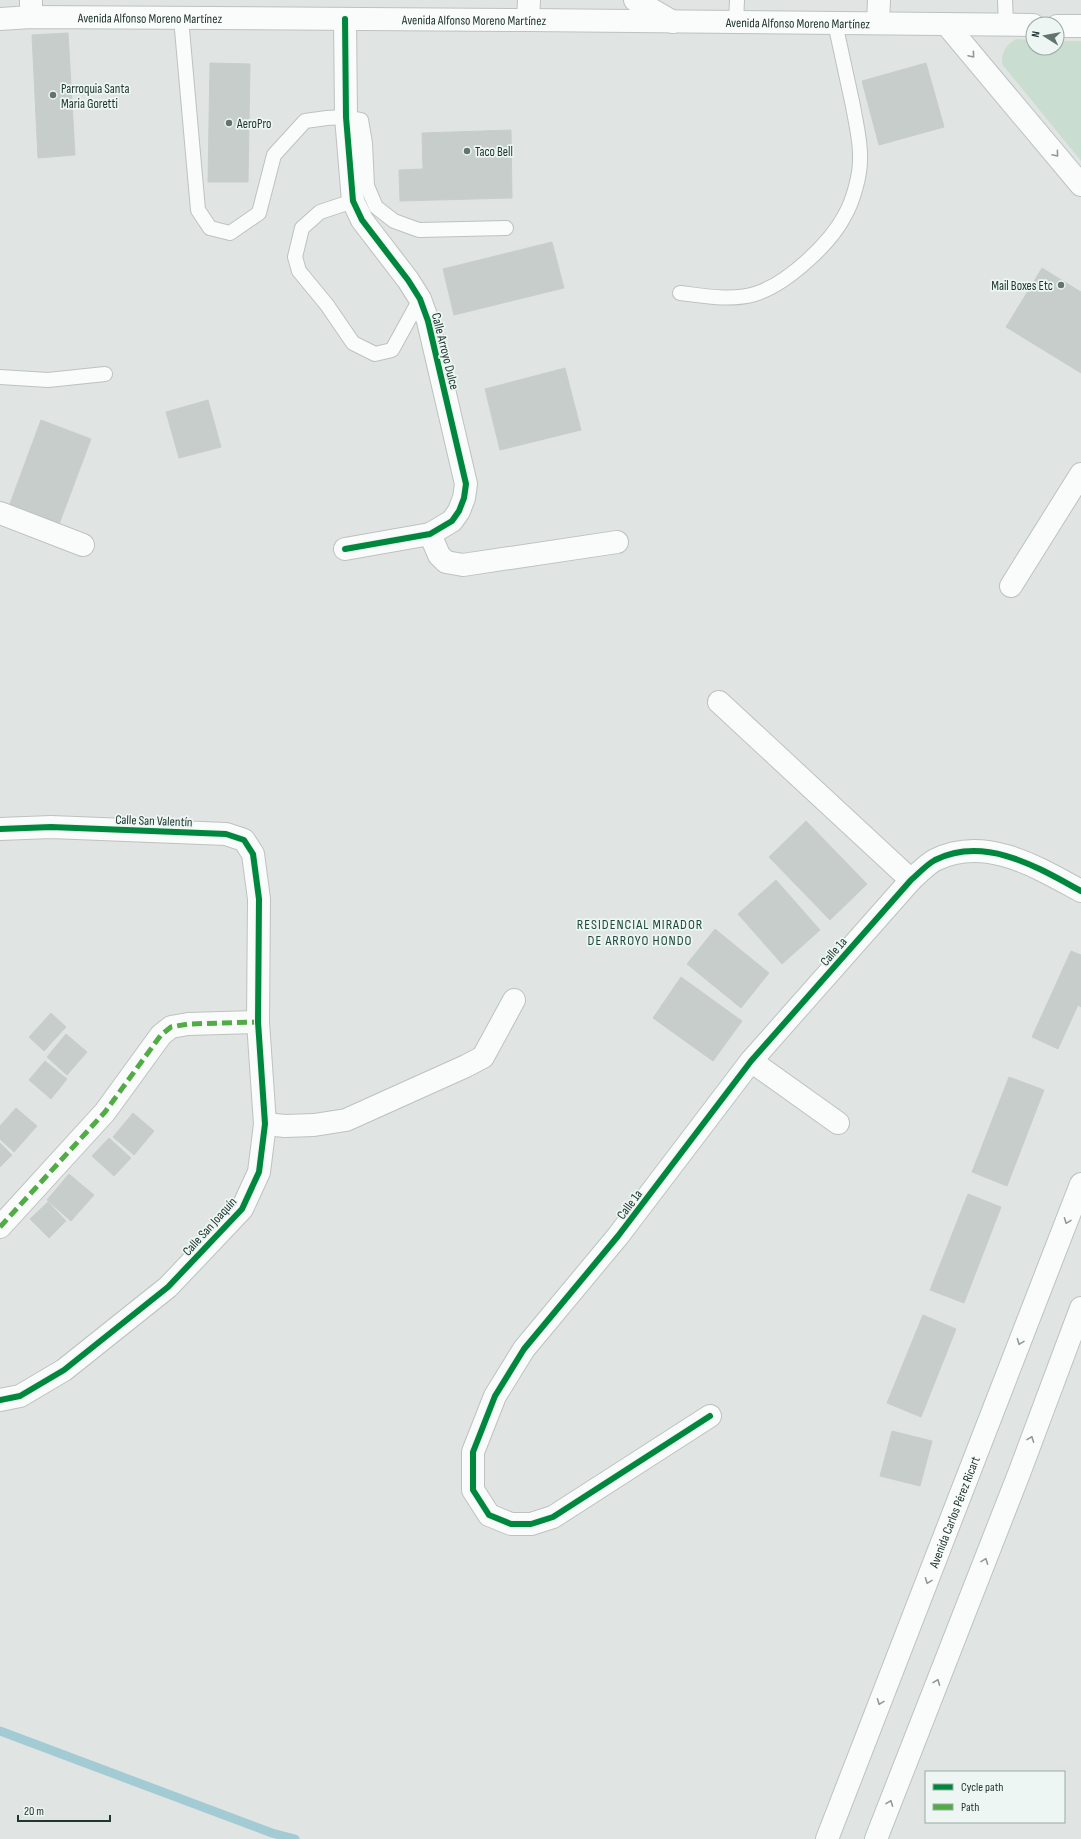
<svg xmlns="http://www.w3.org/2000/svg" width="1081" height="1839" font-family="'Sofia Sans Condensed',sans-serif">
  <rect width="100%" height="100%" fill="#e0e5e3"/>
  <path fill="#c9ded0" d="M1016,39l17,1v8h24v-7h24v120l-79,-97c0,-13 3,-18 14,-25z"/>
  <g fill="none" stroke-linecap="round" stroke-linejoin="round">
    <polyline stroke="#a2cbd3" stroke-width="9" points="0,1731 272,1833 295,1839"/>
  </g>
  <g fill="#c7cdcb" stroke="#c9cecc">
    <polygon points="68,33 75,155 38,158 32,35"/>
    <polygon points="210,63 250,64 248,182 208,182"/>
    <polygon points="926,63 944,127 879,145 862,81"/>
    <polygon points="511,130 512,198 400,201 399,170 423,169 422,133"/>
    <polygon points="552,242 564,288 454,315 443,269"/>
    <polygon points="1042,268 1081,292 1081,373 1006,327"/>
    <polygon points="565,368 581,430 500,450 485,389"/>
    <polygon points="208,400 221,447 179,458 166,412"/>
    <polygon points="41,420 91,439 58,527 8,509"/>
    <polygon points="806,821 867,884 830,920 769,857"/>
    <polygon points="776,880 820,930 782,964 738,914"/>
    <polygon points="715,929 769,973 741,1008 687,964"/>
    <polygon points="1071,951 1081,955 1081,1007 1078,1005 1058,1049 1032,1037"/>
    <polygon points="681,977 742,1021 713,1061 653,1018"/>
    <polygon points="51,1013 66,1027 44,1051 29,1037"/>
    <polygon points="66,1034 87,1052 67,1075 47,1057"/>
    <polygon points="45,1061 67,1079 51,1099 29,1080"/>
    <polygon points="1009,1077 1044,1090 1007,1186 972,1172"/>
    <polygon points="16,1108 37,1126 14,1152 0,1139 0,1126"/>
    <polygon points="133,1113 154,1131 134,1155 113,1137"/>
    <polygon points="109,1138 131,1158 114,1176 92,1156"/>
    <polygon points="0,1143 12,1155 0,1167"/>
    <polygon points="69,1174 94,1195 71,1221 47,1200"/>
    <polygon points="968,1194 1001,1207 964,1303 930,1290"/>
    <polygon points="48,1202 66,1221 49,1238 30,1219"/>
    <polygon points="923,1315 956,1329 921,1417 887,1403"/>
    <polygon points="892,1431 932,1441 920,1486 880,1476"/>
  </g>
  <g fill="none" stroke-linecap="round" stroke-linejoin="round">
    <g stroke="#bdc2c0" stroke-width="16">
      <g id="lane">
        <polyline points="1005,0 1006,25"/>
        <polyline points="181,18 198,210 210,228 230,233 259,213 274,155 305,121 327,118 346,117 361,120 365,143 367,186 376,207 394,221 419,230 506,228"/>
        <polyline points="736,23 737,0"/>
        <polyline points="353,201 320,212 302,228 295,257 299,271 327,305 353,343 375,354 392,350 420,299"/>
        <path d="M680,293c25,3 51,8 75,1 32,-10 75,-50 90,-79 8,-14 15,-39 15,-55 1,-18 -4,-36 -7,-54 -6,-28 -12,-55 -18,-83"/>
        <polyline points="0,377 48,380 105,374"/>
      </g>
    </g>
    <g stroke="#bdc2c0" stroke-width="24">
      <g id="street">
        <polyline points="31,0 31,17"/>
        <polyline points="345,19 346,117 353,201 362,220 408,280 420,299 428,321 466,484 464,498 459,511 452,521 430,534 345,549"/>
        <polyline points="878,23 879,0"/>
        <polyline points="0,513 83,545"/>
        <polyline points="430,534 439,555 446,562 463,565 617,542"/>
        <polyline points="1011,586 1081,474"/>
        <polyline points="719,702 911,880"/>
        <polyline points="0,829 51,827 226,834 244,840 253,854 259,899 258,1022 265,1124 259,1172 242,1209 168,1287 64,1370 20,1396 0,1400"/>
        <polyline points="751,1061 838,1123"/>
        <polyline points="265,1124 285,1126 314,1125 346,1120 466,1066 483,1057 514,1000"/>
        <polyline points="0,1227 105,1112 161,1035 171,1027 188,1024 258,1022"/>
        <path d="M710,1416l-157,101 -22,7h-20l-22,-9 -16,-25v-38l22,-56 29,-47 94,-113 133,-175 160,-181c7,-6 15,-15 24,-20 50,-25 102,7 146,31"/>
      </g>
    </g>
    <g stroke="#bcc3c1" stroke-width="24">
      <g id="secondary">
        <polyline points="635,0 673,22"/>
        <path id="s1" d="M0,19l31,-2 497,3 505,5"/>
        <polyline points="528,20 529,0"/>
        <polyline points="947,25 1081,185"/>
        <polyline points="1057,26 1081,26"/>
        <path id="s2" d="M827,1839l254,-655"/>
        <polyline points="876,1839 1020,1471 1081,1308"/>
      </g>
    </g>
    <use href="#lane" stroke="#fafbfb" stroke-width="14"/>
    <use href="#street" stroke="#fafbfb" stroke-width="22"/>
    <use href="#secondary" stroke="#fafbfb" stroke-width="22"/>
    <polyline stroke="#52ac45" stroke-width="5" stroke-dasharray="10 5" stroke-linecap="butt" points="0,1227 105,1112 161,1035 171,1027 188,1024 258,1022"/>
    <g stroke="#edf6f2" stroke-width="8">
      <g id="cycleway">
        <polyline points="345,19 346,117 353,201 362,220 408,280 420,299 428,321 466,484 464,498 459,511 452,521 430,534 345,549"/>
        <polyline points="0,829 51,827 226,834 244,840 253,854 259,899 258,1022 265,1124 259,1172 242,1209 168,1287 64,1370 20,1396 0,1400"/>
        <path d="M710,1416l-157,101 -22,7h-20l-22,-9 -16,-25v-38l22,-56 29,-47 94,-113 133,-175 160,-181c7,-6 15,-15 24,-20 50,-25 102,7 146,31"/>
      </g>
    </g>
    <use href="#cycleway" stroke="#00873e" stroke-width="6"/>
  </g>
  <defs><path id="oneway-chevron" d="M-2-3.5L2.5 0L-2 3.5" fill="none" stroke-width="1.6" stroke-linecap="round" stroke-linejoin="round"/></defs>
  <g stroke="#8d9996">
    <use href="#oneway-chevron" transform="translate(972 55) rotate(50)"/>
    <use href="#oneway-chevron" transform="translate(1056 154) rotate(50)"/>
    <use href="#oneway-chevron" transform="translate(1067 1221) rotate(111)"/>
    <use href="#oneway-chevron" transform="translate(1020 1342) rotate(111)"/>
    <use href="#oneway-chevron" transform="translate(1031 1439) rotate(-69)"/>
    <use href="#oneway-chevron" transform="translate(985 1561) rotate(-69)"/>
    <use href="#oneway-chevron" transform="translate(928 1581) rotate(111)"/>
    <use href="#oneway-chevron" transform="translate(937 1682) rotate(-69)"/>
    <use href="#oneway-chevron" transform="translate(880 1702) rotate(111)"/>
    <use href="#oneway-chevron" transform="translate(890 1803) rotate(-69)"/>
  </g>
  <g fill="#63746f" stroke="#edf6f2" stroke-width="1.5">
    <circle cx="53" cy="95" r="4"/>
    <circle cx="229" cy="123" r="4"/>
    <circle cx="467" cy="151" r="4"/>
    <circle cx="1061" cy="285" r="4"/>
  </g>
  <g text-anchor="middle" stroke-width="3.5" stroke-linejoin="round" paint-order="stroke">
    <g font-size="13" fill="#203731" stroke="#edf6f2">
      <text dy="5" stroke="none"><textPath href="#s1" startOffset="150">Avenida Alfonso Moreno Martínez</textPath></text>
      <text dy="5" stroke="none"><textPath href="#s1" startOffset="474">Avenida Alfonso Moreno Martínez</textPath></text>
      <text dy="5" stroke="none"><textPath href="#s1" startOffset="798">Avenida Alfonso Moreno Martínez</textPath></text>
      <text transform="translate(446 351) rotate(76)" y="5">Calle Arroyo Dulce</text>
      <text transform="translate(154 820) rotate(2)" y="5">Calle San Valentín</text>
      <text transform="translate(833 951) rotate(-49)" y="5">Calle 1a</text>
      <text transform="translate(629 1204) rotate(-53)" y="5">Calle 1a</text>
      <text transform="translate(209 1226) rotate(-48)" y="5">Calle San Joaquín</text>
      <text dy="5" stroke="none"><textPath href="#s2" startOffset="351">Avenida Carlos Pérez Ricart</textPath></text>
    </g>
    <g font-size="13" fill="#203731" stroke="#edf6f2" text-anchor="start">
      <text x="61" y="93">Parroquia Santa<tspan x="61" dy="15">Maria Goretti</tspan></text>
      <text x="237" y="128">AeroPro</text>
      <text x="475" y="156">Taco Bell</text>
      <text x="1053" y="290" text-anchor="end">Mail Boxes Etc</text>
    </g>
    <g font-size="14" letter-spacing="1" fill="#1d483e" stroke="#edf6f2">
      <text x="640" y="929">RESIDENCIAL MIRADOR<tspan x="640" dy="16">DE ARROYO HONDO</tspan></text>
    </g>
  </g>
  <rect x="925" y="1771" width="140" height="52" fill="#edf6f2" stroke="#9baaa5"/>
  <rect x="933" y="1784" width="20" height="6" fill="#00873e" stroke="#9baaa5"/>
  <text x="961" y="1791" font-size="12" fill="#203731">Cycle path</text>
  <rect x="933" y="1804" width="20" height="6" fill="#52ac45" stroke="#9baaa5"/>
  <text x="961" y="1811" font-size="12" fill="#203731">Path</text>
  <g transform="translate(1045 36) rotate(281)"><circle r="19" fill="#edf6f2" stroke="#9baaa5"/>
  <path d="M0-3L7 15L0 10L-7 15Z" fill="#63746f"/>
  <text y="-6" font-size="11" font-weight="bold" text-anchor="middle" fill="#203731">N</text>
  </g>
  <path d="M18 1815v6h92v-6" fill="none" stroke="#203731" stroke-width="2"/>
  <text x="24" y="1815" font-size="12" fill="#203731" stroke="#edf6f2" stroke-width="3" paint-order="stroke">20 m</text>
</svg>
